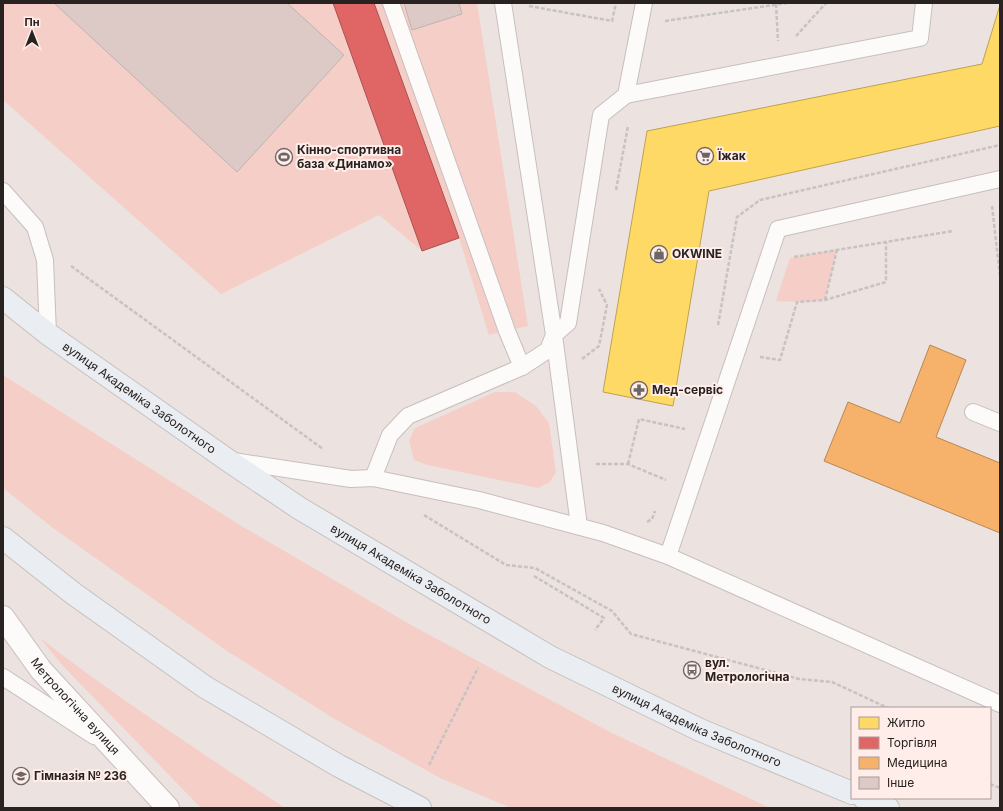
<svg xmlns="http://www.w3.org/2000/svg" width="1003" height="811" font-family="Inter,sans-serif">
  <rect width="100%" height="100%" fill="#ece2e0"/>
  <g fill="#f5cfc7">
    <polygon points="3,3 477,3 528,326 489,335 459,238 422,251 379,215 221,294 3,100"/>
    <polygon points="837,250 825,300 797,302 776,301 790,258"/>
    <polygon points="3,375 238,524 411,625 610,732 770,808 511,808 440,778 333,718 227,651 53,528 3,488"/>
    <polygon points="495,392 515,392 536,406 549,423 556,472 550,482 538,488 427,465 414,460 409,441 415,428"/>
    <path d="M40,638c79,61 162,115 245,170h-84l-138,-142z"/>
  </g>
  <polygon fill="#ffd966" stroke="#bea251" points="1000,5 1000,126 709,191 673,406 603,392 647,131 982,64"/>
  <polygon fill="#e06666" stroke="#a95251" points="333,3 374,3 459,238 422,251"/>
  <polygon fill="#f6b26b" stroke="#b88754" points="930,345 966,360 936,437 1000,463 1000,533 824,461 848,402 900,423"/>
  <g fill="#ddcac6" stroke="#bcb4b3">
    <polygon points="54,3 287,3 344,55 237,172"/>
    <polygon points="404,3 459,3 462,14 412,30"/>
  </g>
  <g fill="none" stroke-linecap="round" stroke-linejoin="round">
    <g stroke="#c7bfbd" stroke-width="18">
      <g id="service">
        <polyline points="391,3 507,331 522,367"/>
        <polyline points="626,95 920,38 924,3"/>
        <polyline points="3,191 35,227 45,260 48,334"/>
        <polyline points="973,412 1000,423"/>
        <polyline points="233,461 351,479 373,478 479,500 603,533 668,556 1000,704"/>
        <polyline points="373,478 390,435 408,416 522,367 548,350 554,335 503,3"/>
        <polyline points="579,526 554,335 568,323 601,115 626,95 644,3"/>
        <polyline points="668,556 778,229 1000,179"/>
        <polyline points="3,677 94,736"/>
      </g>
    </g>
    <g stroke="#c7bfbd" stroke-width="24">
      <g id="tertiary">
        <path id="s1" d="M3,617l38,53 127,138"/>
      </g>
    </g>
    <g stroke="#c5c0bf" stroke-width="24">
      <g id="trunk">
        <path id="s2" d="M3,298l45,36 181,127 70,47 251,149 150,73 152,63"/>
        <polyline points="3,538 74,594 205,687 339,766 420,808"/>
        <polyline points="864,798 888,808"/>
      </g>
    </g>
    <g stroke="#c6c3c2" stroke-width="2.5" stroke-dasharray="4 2" stroke-linecap="butt">
      <polyline points="776,4 778,41"/>
      <polyline points="529,6 612,21 616,3"/>
      <polyline points="665,21 787,3"/>
      <polyline points="796,36 826,3"/>
      <polyline points="616,190 628,126"/>
      <polyline points="992,206 1000,276"/>
      <polyline points="794,257 953,231"/>
      <polyline points="71,266 323,449"/>
      <polyline points="825,300 837,250"/>
      <polyline points="718,325 737,217 760,200 1000,145"/>
      <polyline points="760,357 780,360 797,302 825,300 886,282 886,242"/>
      <polyline points="582,359 599,346 607,305 599,289"/>
      <polyline points="596,464 628,464 666,480"/>
      <polyline points="628,464 639,419 685,429"/>
      <polyline points="424,515 506,565 535,568 612,611 631,634 799,679 832,682 888,708"/>
      <polyline points="647,522 652,519 655,511"/>
      <polyline points="534,576 604,618 595,630"/>
      <polyline points="429,765 478,668"/>
      <polyline points="990,784 1000,788"/>
    </g>
    <use href="#service" stroke="#fcfbfa" stroke-width="16"/>
    <use href="#tertiary" stroke="#fcfbfa" stroke-width="22"/>
    <use href="#trunk" stroke="#eaedf2" stroke-width="22"/>
  </g>
  <defs>
    <g id="supermarket-ring" transform="scale(0.9)"><circle r="9.5" fill="#ffede9" stroke="#6d6563" stroke-width="1.5"/><path d="M-6-5.5h2.5l.6 2H6L4.5 2H-2.5L-4.4-4H-6ZM-1.5 3.2a1.3 1.3 0 1 0 .1 0ZM3 3.2a1.3 1.3 0 1 0 .1 0Z" fill="#6d6563"/></g>
    <g id="stadium-ring" transform="scale(0.9)"><circle r="9.5" fill="#ffede9" stroke="#6d6563" stroke-width="1.5"/><path d="M0-5a6.5 5 0 1 0 0 10a6.5 5 0 1 0 0-10ZM-3.5-1.8h7v3.6h-7Z" fill="#6d6563"/></g>
    <g id="shop-ring" transform="scale(0.9)"><circle r="9.5" fill="#ffede9" stroke="#6d6563" stroke-width="1.5"/><path d="M-5-2.5h2.3a2.7 3.5 0 0 1 5.4 0H5L5.5 6h-11ZM-1.5-2.5h3a1.5 2.3 0 0 0-3 0Z" fill="#6d6563"/></g>
    <g id="pharmacy-ring" transform="scale(0.9)"><circle r="9.5" fill="#ffede9" stroke="#6d6563" stroke-width="1.5"/><path d="M-2-6h4v4h4v4h-4v4h-4v-4h-4v-4h4Z" fill="#6d6563"/></g>
    <g id="bus-ring" transform="scale(0.9)"><circle r="9.5" fill="#ffede9" stroke="#6d6563" stroke-width="1.5"/><path d="M-5-6H5V4H4V6H2V4H-2V6H-4V4H-5ZM-3.5-4V0h7V-4ZM-3.5 1.2v1.5H-2V1.2ZM2 1.2v1.5H3.5V1.2Z" fill="#6d6563"/></g>
    <g id="school-ring" transform="scale(0.9)"><circle r="9.5" fill="#ffede9" stroke="#6d6563" stroke-width="1.5"/><path d="M0-5L7-2L0 1L-7-2ZM-4 1L0 2.5L4 1V4Q0 6-4 4Z" fill="#6d6563"/></g>
  </defs>
  <g fill-rule="evenodd">
    <use href="#supermarket-ring" x="705" y="156"/>
    <use href="#stadium-ring" x="284" y="157"/>
    <use href="#shop-ring" x="659" y="254"/>
    <use href="#pharmacy-ring" x="639" y="390"/>
    <use href="#bus-ring" x="692" y="670"/>
    <use href="#school-ring" x="21" y="776"/>
  </g>
  <g text-anchor="middle" stroke-width="4" stroke-linejoin="round" paint-order="stroke">
    <g font-size="12" font-weight="bold" fill="#282220" stroke="#ffede9" text-anchor="start">
      <text x="297" y="154">Кінно-спортивна<tspan x="297" dy="14">база «Динамо»</tspan></text>
      <text x="718" y="160">Їжак</text>
      <text x="672" y="258">OKWINE</text>
      <text x="652" y="394">Мед-сервіс</text>
      <text x="705" y="667">вул.<tspan x="705" dy="14">Метрологічна</tspan></text>
      <text x="34" y="780">Гімназія № 236</text>
    </g>
    <g font-size="12" fill="#282220" stroke="#ffede9">
      <text dy="4" stroke="none"><textPath href="#s2" startOffset="169">вулиця Академіка Заболотного</textPath></text>
      <text dy="4" stroke="none"><textPath href="#s2" startOffset="493">вулиця Академіка Заболотного</textPath></text>
      <text dy="4" stroke="none"><textPath href="#s1" startOffset="115">Метрологічна вулиця</textPath></text>
      <text dy="4" stroke="none"><textPath href="#s2" startOffset="817">вулиця Академіка Заболотного</textPath></text>
    </g>
  </g>
  <rect width="1003" height="811" fill="none" stroke="#282220" stroke-width="8"/>
  <rect x="851" y="707" width="140" height="92" fill="#ffede9" stroke="#a99c99"/>
  <rect x="859" y="717" width="20" height="12" fill="#ffd966" stroke="#a99c99"/>
  <text x="887" y="727" font-size="12" fill="#282220">Житло</text>
  <rect x="859" y="737" width="20" height="12" fill="#e06666" stroke="#a99c99"/>
  <text x="887" y="747" font-size="12" fill="#282220">Торгівля</text>
  <rect x="859" y="757" width="20" height="12" fill="#f6b26b" stroke="#a99c99"/>
  <text x="887" y="767" font-size="12" fill="#282220">Медицина</text>
  <rect x="859" y="777" width="20" height="12" fill="#ddcac6" stroke="#a99c99"/>
  <text x="887" y="787" font-size="12" fill="#282220">Інше</text>
  <g transform="translate(32 32)" stroke="#ffede9" stroke-width="3" paint-order="stroke">
  <path d="M0-3L7 15L0 10L-7 15Z" fill="#282220"/>
  <text y="-6" font-size="11" font-weight="bold" text-anchor="middle" fill="#282220">Пн</text>
  </g>
</svg>
